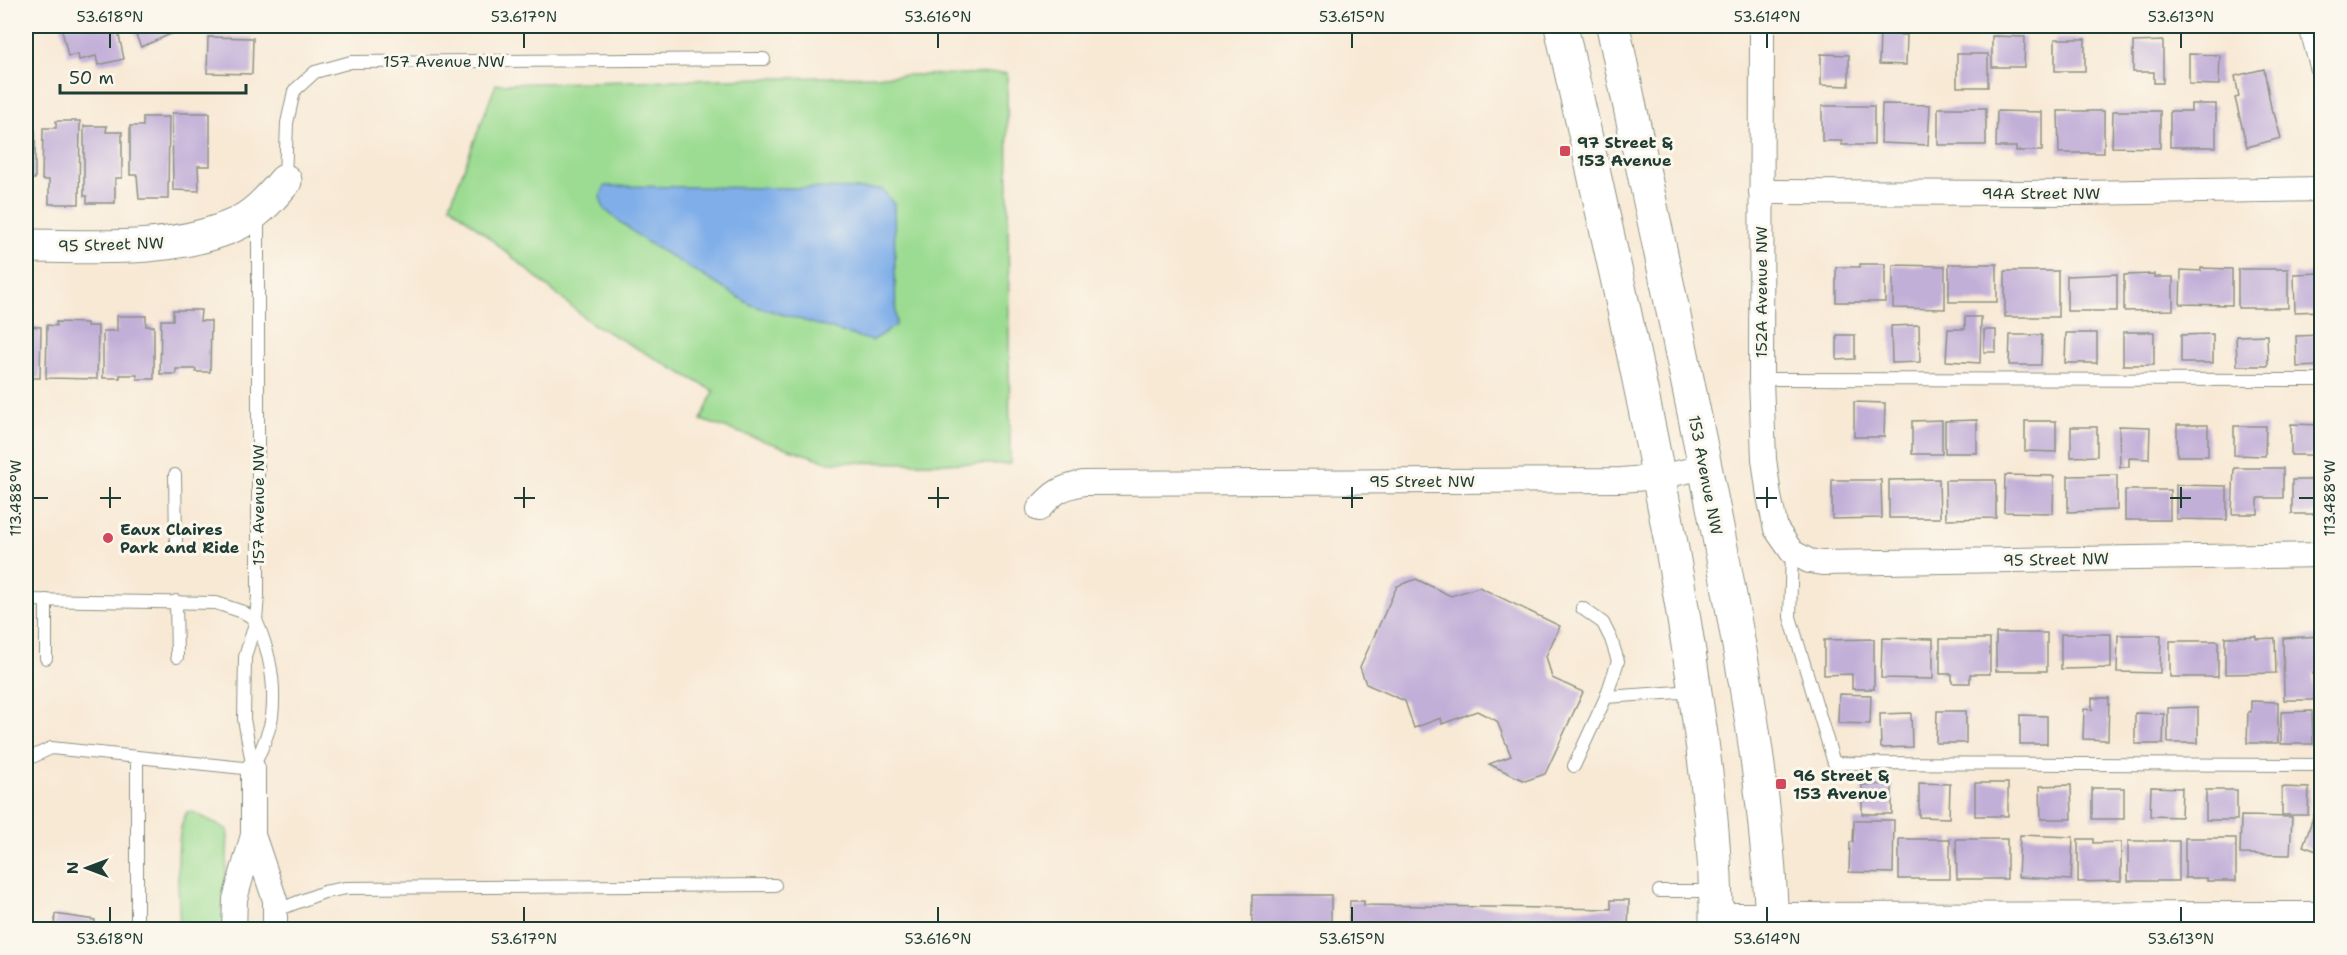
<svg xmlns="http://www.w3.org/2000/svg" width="2347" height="955" font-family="'Shantell Sans',sans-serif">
  <rect width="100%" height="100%" fill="#fbf7ec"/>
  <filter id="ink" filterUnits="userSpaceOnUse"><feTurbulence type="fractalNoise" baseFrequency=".0167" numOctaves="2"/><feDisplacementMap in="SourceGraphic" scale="12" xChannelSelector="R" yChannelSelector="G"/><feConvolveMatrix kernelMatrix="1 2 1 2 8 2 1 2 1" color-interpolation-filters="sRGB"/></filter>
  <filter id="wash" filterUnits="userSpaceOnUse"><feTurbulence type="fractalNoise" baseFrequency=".008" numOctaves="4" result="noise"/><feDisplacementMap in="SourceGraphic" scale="24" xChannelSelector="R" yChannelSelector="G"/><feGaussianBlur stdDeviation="1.35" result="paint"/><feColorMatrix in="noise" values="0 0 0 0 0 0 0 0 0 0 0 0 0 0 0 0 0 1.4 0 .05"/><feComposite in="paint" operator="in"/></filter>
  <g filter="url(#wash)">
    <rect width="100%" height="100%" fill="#f8e9d5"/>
    <g fill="#9cdc92" stroke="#5e8c63" stroke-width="1.5">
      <polygon points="1007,73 1010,464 829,462 701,420 714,391 591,323 450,205 496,84"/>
      <path d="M187,812h6l35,18 -4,99 -44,1c-1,-27 -7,-98 7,-118z"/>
    </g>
    <polygon fill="#7faee9" stroke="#4f768e" stroke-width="1.5" points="605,186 882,189 894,204 896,325 872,341 751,305 645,241 604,209 600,197"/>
    <g id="blocks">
      <g fill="#c2afd8">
        <polygon points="26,26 35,26 26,38"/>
        <polygon points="61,26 117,26 124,59 98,65 96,56 79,60 78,54 68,56"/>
        <polygon points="132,26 186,26 187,27 141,47"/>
        <polygon points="1880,34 1907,35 1906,65 1879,64"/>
        <polygon points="1992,36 2025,37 2024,67 1992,67"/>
        <polygon points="208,37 253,38 252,74 207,73"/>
        <rect x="2055" y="39" width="30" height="32"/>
        <polygon points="2163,41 2163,83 2154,83 2154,72 2133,72 2133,42"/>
        <polygon points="1821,54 1849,55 1849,86 1821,85"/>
        <rect x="1957" y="54" width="31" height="33"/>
        <polygon points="2189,54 2220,55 2219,85 2189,84"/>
        <polygon points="2264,69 2272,113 2274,113 2281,138 2247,147 2235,98 2239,97 2235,76"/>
        <polygon points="1882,104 1930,105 1928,145 1881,143"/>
        <polygon points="2191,104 2216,104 2216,147 2170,147 2170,111 2191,111"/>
        <polygon points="1822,106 1874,106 1874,145 1842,145 1842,141 1822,141"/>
        <rect x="1938" y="108" width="48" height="37"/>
        <polygon points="1997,111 2042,112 2042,151 2016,151 2016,147 1996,147"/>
        <polygon points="2058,111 2104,111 2104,153 2059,153"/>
        <polygon points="2113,111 2160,111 2160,148 2112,147"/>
        <polygon points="172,113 210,113 210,166 198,166 199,191 173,190"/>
        <polygon points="143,117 169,117 168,199 139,199 137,175 130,175 130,126 143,126"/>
        <polygon points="56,121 80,121 79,204 49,204 49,180 42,180 43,128 56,128"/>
        <polygon points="84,126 107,126 106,132 122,132 122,178 115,178 115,203 87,203 87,196 84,196"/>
        <polygon points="26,130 35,130 35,179 28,179 28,201 26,201"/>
        <polygon points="1860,264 1885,264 1885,302 1836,302 1836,267 1860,267"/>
        <rect x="1949" y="264" width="48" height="38"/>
        <polygon points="1893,265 1945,266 1945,309 1893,308"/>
        <polygon points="2201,268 2232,269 2232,305 2180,304 2181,270 2201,271"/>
        <rect x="2238" y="269" width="50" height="39"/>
        <rect x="2005" y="271" width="53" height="46"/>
        <polygon points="2322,273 2322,311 2295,312 2294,274"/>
        <polygon points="2117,274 2117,311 2067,311 2067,276"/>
        <polygon points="2154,274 2154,277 2173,277 2173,310 2124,311 2124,275"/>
        <polygon points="173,310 201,310 200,321 211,321 210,372 196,372 196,369 176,369 176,374 160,374 161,320 173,320"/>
        <polygon points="117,316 146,316 146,326 154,326 154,379 137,379 137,375 120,375 120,378 103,378 103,331 117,331"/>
        <polygon points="1965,317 1981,317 1980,363 1946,361 1948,329 1965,329"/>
        <polygon points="56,322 87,323 87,326 98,326 97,379 46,378 47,325 56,326"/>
        <polygon points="1919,325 1920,362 1892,363 1891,326"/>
        <polygon points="26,326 41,327 40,378 26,378"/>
        <rect x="1984" y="330" width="12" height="22"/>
        <rect x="2123" y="332" width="31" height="33"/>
        <polygon points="2066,333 2097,333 2097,363 2065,363"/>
        <polygon points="2213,334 2213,363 2181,363 2181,335"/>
        <polygon points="1837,335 1855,335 1855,359 1837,360"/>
        <polygon points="2010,335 2042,335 2041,365 2009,365"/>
        <polygon points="2267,335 2268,366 2237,366 2236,336"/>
        <polygon points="2322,335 2322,366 2297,367 2296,336"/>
        <polygon points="1854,402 1885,403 1884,437 1854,437"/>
        <polygon points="1942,420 1942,454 1912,454 1912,421"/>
        <polygon points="1977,420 1977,453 1945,453 1945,421"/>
        <polygon points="2025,421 2056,421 2056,452 2025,451"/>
        <polygon points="2291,424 2322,425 2322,455 2291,455"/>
        <rect x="2177" y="425" width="31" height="31"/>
        <polygon points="2119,426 2150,427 2149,459 2129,458 2129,467 2120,467"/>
        <polygon points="2234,426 2266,426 2265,456 2234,455"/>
        <polygon points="2071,427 2097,427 2097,456 2071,457"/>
        <polygon points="2234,468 2283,468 2283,498 2258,498 2258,514 2232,514"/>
        <polygon points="2005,475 2054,476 2053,513 2004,512"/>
        <polygon points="2117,475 2117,510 2068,512 2068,476"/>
        <polygon points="1939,479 1940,518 1889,518 1889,480"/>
        <polygon points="1832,480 1881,480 1882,518 1832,519"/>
        <polygon points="1945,480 1996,480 1996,518 1946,519"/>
        <rect x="2292" y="480" width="30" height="34"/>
        <polygon points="2176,485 2227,486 2227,520 2176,519"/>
        <rect x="2125" y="490" width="45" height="30"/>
        <polygon points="1416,579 1451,596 1479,587 1560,626 1546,656 1552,678 1583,692 1545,774 1525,781 1489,764 1511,756 1497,721 1477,711 1442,724 1441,718 1414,728 1405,701 1366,684 1360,667 1397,586"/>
        <rect x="1996" y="633" width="51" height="38"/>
        <polygon points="2061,634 2111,634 2111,668 2061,669"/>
        <polygon points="2118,635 2161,635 2160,673 2117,672"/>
        <polygon points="2256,636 2256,639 2275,638 2276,673 2225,674 2225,637"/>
        <polygon points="2322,636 2322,673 2313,673 2314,700 2284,700 2283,638"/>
        <polygon points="1882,638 1933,639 1933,679 1881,678"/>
        <polygon points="1874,639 1874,689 1852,689 1852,674 1824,675 1824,640"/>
        <polygon points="1940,639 1990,639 1990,674 1970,674 1970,683 1952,683 1952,674 1940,674"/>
        <rect x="2170" y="641" width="48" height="36"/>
        <polygon points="1839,694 1871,695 1870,724 1838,723"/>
        <polygon points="2092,698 2109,698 2108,740 2083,739 2084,709 2092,710"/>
        <polygon points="2251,701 2278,702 2278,743 2247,743 2248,712 2251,712"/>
        <polygon points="2198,707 2198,743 2168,743 2168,708"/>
        <polygon points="1937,711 1966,711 1966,743 1936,743"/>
        <polygon points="2312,711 2313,744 2281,744 2281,712"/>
        <polygon points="1911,713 1912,747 1881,748 1880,714"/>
        <polygon points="2135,713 2164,714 2163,744 2135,744"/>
        <polygon points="2020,715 2047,716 2047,744 2020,744"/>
        <polygon points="1919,783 1950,784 1949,818 1919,817"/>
        <rect x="1975" y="783" width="33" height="33"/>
        <polygon points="1892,784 1892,814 1862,814 1862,785"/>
        <polygon points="2071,785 2072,819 2041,819 2040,786"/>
        <polygon points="2151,787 2182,788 2181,817 2150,816"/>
        <polygon points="2282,787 2309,788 2308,815 2282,815"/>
        <rect x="2092" y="788" width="32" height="31"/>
        <rect x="2206" y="790" width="31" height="30"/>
        <polygon points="2317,806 2322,808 2322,853 2303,846"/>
        <polygon points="2241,816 2292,817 2290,855 2240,854"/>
        <polygon points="1854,820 1894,820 1893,873 1849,872 1850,842 1853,842"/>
        <polygon points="2020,835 2073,837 2071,880 2018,877"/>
        <polygon points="2185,838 2236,838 2236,881 2207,881 2207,878 2185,878"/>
        <rect x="1899" y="839" width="51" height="40"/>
        <polygon points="1956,839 2007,839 2007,879 1957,879"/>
        <polygon points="2078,839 2093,839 2093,843 2121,842 2121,881 2078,882"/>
        <rect x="2128" y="841" width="51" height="40"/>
        <rect x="1252" y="895" width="79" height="35"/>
        <polygon points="1611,900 1629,900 1628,930 1349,930 1350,901 1364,901 1364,905 1611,909"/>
        <polygon points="55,914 95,920 94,930 54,930"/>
      </g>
    </g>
  </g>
  <g filter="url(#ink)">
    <use href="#blocks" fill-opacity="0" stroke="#8c9384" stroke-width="1.5"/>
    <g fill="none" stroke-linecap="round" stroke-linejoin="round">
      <g stroke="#8c9384" stroke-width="14">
        <g id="lane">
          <polyline points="285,179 287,123 294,91 315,72 351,62 764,59"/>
          <polyline points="1761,379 2322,380"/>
          <polyline points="175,475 176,542"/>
          <polyline points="1792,552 1790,617 1834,763 2322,765"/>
          <polyline points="26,600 216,603 243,612 256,620"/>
          <polyline points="46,600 46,658"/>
          <polyline points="176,601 177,657"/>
          <polyline points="1606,697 1694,691"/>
          <polyline points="137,759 137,930"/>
          <polyline points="26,765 28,759 51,748 253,769"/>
          <polyline points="1574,766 1606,697 1618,661 1611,639 1603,623 1582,608"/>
          <polyline points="253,769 244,719 245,657 256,620 258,596 258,215"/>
          <path d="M253,769c6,-16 17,-36 19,-53 4,-33 -3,-66 -16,-96"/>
          <polyline points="1659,891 1714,891"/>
          <polyline points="275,911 324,892 346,888 775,885"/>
        </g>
      </g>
      <g stroke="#8c9384" stroke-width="26">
        <g id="street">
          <polyline points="1762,26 1761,379 1764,459 1769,496 1776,529 1792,552 1809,561 1822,563 2322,555"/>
          <polyline points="2311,26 2322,66"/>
          <polyline points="1761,192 2080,193 2322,189"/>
          <path d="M1039,509c15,-17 21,-21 44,-26l538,-3 38,-3 46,-10"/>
          <polyline points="253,835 275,900 275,930"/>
          <polyline points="1716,915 2317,914"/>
          <polyline points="234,930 235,899 253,835 253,769"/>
        </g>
      </g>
      <g stroke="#8c9384" stroke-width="35">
        <g id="secondary">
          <path d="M1561,26c45,205 95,411 127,619 14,94 29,189 28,285"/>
          <path d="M1613,26c35,168 72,337 105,506 25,131 50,263 54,398"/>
          <path d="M26,246c67,0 140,7 204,-19 23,-9 40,-28 55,-46"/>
        </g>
      </g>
      <use href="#lane" stroke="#fff" stroke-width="12"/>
      <use href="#street" stroke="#fff" stroke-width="24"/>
      <use href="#secondary" stroke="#fff" stroke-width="33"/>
    </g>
  </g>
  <path fill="none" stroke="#1f3d34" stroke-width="2" d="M110,33v15M524,33v15M938,33v15M1352,33v15M1767,33v15M2181,33v15M110,487v21M524,487v21M938,487v21M1352,487v21M1767,487v21M2181,487v21M33,498h15M100,498h21M514,498h21M928,498h21M1342,498h21M1756,498h21M2170,498h21M2299,498h15M110,907v15M524,907v15M938,907v15M1352,907v15M1767,907v15M2181,907v15"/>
  <g fill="#d1495b" stroke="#fbf7ec" stroke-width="2">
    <rect x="1559" y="145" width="12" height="12" rx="3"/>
    <circle cx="108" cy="538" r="6"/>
    <rect x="1775" y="778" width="12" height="12" rx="3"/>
  </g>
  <g text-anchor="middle" stroke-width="6" stroke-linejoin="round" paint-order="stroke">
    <g font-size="16" fill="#1f3d34" stroke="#fbf7ec">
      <text x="444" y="67">157 Avenue NW</text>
      <text x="2041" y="199">94A Street NW</text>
      <text transform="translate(111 244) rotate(-2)" y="6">95 Street NW</text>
      <text transform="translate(1761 292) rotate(-90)" y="6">152A Avenue NW</text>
      <text transform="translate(1706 475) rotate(79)" y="6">153 Avenue NW</text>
      <text x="1422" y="487">95 Street NW</text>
      <text transform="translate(258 505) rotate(-90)" y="6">157 Avenue NW</text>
      <text transform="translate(2056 559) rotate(-1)" y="6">95 Street NW</text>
    </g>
    <g font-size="16" font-weight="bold" fill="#1f3d34" stroke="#fbf7ec" text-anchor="start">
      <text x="1577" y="148">97 Street &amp;<tspan x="1577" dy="18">153 Avenue</tspan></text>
      <text x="120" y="535">Eaux Claires<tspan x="120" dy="18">Park and Ride</tspan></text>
      <text x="1793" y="781">96 Street &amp;<tspan x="1793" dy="18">153 Avenue</tspan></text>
    </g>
  </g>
  <rect width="2347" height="955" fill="none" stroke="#fbf7ec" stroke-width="66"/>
  <g transform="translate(87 868) rotate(270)" stroke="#fbf7ec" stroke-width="4.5" paint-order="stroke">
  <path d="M0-4.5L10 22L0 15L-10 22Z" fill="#1f3d34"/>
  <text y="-9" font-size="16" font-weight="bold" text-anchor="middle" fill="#1f3d34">N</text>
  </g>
  <path d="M60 84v9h186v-9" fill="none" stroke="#1f3d34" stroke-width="3"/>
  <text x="69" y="84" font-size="18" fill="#1f3d34" stroke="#fbf7ec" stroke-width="4.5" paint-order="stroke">50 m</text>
  <rect x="33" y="33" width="2281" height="889" fill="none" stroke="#1f3d34" stroke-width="2"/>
  <g font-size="15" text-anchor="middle" fill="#1f3d34">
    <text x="110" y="22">53.618°N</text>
    <text x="524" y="22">53.617°N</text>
    <text x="938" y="22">53.616°N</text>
    <text x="1352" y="22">53.615°N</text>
    <text x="1767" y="22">53.614°N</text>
    <text x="2181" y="22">53.613°N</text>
    <text transform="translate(2330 498) rotate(-90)" y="5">113.488°W</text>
    <text transform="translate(16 498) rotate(-90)" y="5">113.488°W</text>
    <text x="110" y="944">53.618°N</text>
    <text x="524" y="944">53.617°N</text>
    <text x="938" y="944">53.616°N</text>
    <text x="1352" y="944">53.615°N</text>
    <text x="1767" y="944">53.614°N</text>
    <text x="2181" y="944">53.613°N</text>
  </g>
</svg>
